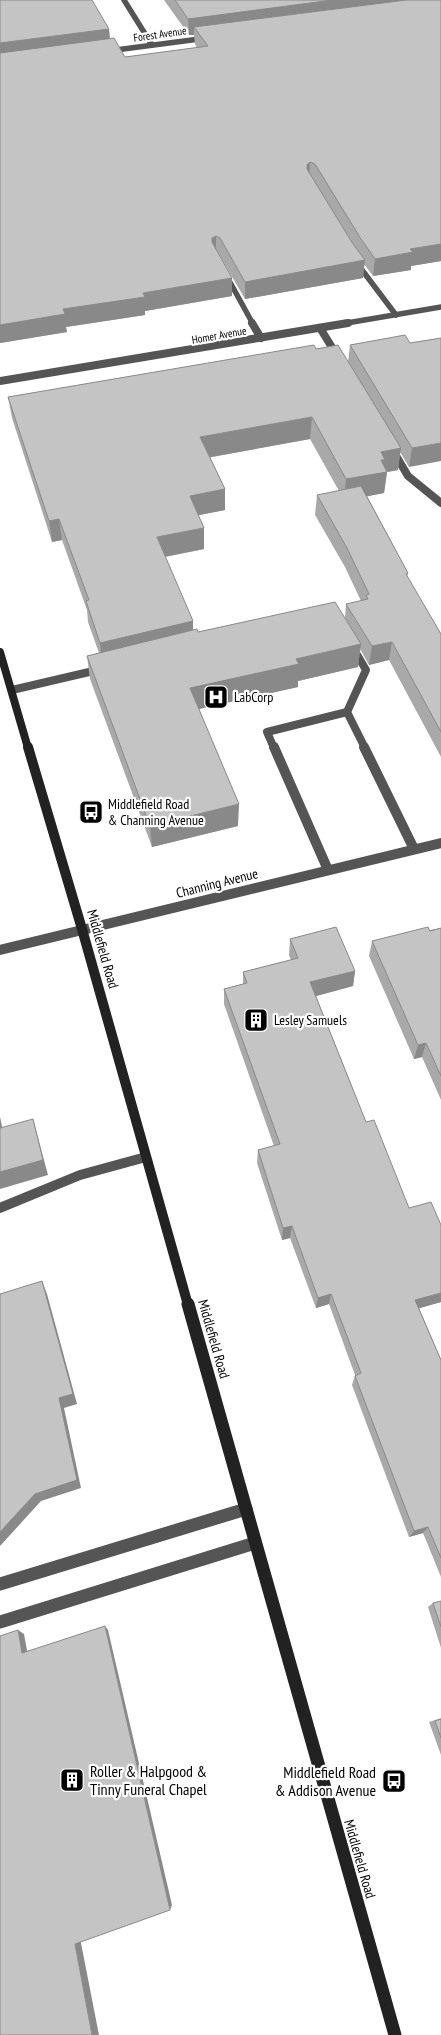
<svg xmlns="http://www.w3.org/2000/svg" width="441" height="2035" font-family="'PT Sans Narrow',sans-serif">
  <rect width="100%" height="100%" fill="#fff"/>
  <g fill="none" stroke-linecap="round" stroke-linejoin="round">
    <g stroke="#555" stroke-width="5.5">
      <polyline points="356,262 396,315"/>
      <polyline points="226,275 253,324"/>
    </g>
    <g stroke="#555" stroke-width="8">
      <polyline points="252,323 261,338"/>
      <polyline points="320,328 338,357"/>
      <polyline points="392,449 408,476 441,503"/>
      <polyline points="12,690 102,669"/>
      <polyline points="347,712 366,670 352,646"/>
      <polyline points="347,712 365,748"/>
      <polyline points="274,748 267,732 347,712"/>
    </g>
    <g stroke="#555" stroke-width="10">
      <polyline points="274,747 328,870"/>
      <polyline points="364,747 414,849"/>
      <polyline points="0,1208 80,1175 146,1157"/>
    </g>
    <g stroke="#555" stroke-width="13">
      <polyline points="0,1584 246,1509"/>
      <polyline points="0,1622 255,1543"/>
    </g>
    <g stroke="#555" stroke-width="5.5">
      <polyline points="124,0 152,45"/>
      <polyline points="108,51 207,38"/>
    </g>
    <polyline stroke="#555" stroke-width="5.5" points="341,324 441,307"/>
    <polyline stroke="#555" stroke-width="8" points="0,381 348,323"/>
    <polyline stroke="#555" stroke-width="10" points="0,950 441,843"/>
    <polyline stroke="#222" stroke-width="8" points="0,652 28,748"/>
    <polyline stroke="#222" stroke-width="10" points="28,747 82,929 188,1305"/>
    <polyline stroke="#222" stroke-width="13" points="188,1304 395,2035"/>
  </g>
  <g fill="#a9a9a9" fill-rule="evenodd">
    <polygon points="0,0 109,29 110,38 125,57 197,48 195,44 194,35 189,35 164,0 441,0 441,261 411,266 411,270 373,276 364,264 363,278 245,299 220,256 219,255 232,278 232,296 145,311 145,315 66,327 67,332 0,343"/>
    <path d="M441,338l-32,129 -9,-15 -2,18 -11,2 -3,21 -17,3 41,77 -1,4 34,57v123l-52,-97 -20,5 -9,-16 -2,18 -60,14v6l-99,22 39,117 -86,21 -62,-168 -3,-23 12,-3 -11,-31 -1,-12 -25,-70 -10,2 -40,-124 -4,-21 308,-48 32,13 2,-17 60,-2zM310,439l29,52 -22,4 -2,20 30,52 16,34 -15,3 -1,14 -147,14 -5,-2 -28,-73 39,-8 -6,-34 27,-5v-21l-15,-32z"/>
    <polygon points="441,928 441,1100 422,1057 414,1059 369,956 372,941"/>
    <polygon points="290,939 355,971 353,986 316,996 366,1122 409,1208 441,1225 441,1302 419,1308 441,1360 441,1577 423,1533 409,1537 352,1385 355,1375 329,1304 316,1308 290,1238 282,1240 257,1163 258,1150 274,1146 224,1004 224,989 243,984 243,972 291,960 289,955"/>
    <polygon points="441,1601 441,1648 428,1607 433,1603"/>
    <polygon points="441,1718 441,1755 429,1722"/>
  </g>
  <g fill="#898989">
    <polygon points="333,0 441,0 194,27 194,35 189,35 188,19"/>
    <polygon points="109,29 110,46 0,60 0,43"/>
    <polygon points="310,162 309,179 306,182 307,165"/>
    <polygon points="216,236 216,253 212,256 212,238"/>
    <polygon points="441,244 441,261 411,266 411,270 373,276 375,259 410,249"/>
    <polygon points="365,260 363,278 245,299 245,282"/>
    <polygon points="232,278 232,296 145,311 145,315 66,327 67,332 0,343 0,325 63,309 143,293"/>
    <polygon points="312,417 310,439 201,459 200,437"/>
    <polygon points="441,443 441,461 409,467 412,448"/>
    <polygon points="401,448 398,470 387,472 384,493 344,501 346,479 381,452"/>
    <polygon points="225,489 225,510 190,517 190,496"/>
    <polygon points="59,519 62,540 52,542 49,521"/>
    <polygon points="204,528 204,549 158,558 157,537"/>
    <polygon points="193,621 193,642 102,663 100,643"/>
    <polygon points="392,642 389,660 369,665 372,646"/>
    <polygon points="361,644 358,667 298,681 298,687 190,711 190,688 296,659"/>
    <polygon points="239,804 238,826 152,847 150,826"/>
    <polygon points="355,971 353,986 309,998 310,982"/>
    <polygon points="426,1043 422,1057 414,1059 418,1045"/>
    <polygon points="0,1117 6,1144 0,1126"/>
    <polygon points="33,1119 48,1175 0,1189 0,1172"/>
    <polygon points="292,1226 290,1238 282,1240 283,1228"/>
    <polygon points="42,1281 47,1294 77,1404 64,1408 81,1488 41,1501 0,1546 0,1532 59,1398"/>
    <polygon points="441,1293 441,1302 410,1311 415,1300"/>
    <polygon points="331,1294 329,1304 316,1308 318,1298"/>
    <polygon points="428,1527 423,1533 409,1537 414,1531"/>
    <polygon points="105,1626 108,1630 172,1905 170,1910"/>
    <polygon points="18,1630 24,1634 28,1656 22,1653"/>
    <polygon points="80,1938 99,2035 92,2035 75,1944"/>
  </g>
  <g fill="#c4c4c4" stroke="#898989">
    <polygon points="0,0 92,0 109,29 0,43"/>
    <polygon points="175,0 333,0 188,19"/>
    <polygon points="406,0 441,0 441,244 410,249 413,252 375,259 361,239 315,164 310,162 307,165 307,169 353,244 365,260 245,282 220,238 216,236 212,238 212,242 232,278 143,293 145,297 63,309 65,314 0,325 0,53 114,38 125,57 208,46 194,27"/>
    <polygon points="405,335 410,343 441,338 441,443 412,448 350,345"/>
    <polygon points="314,345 316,349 338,345 401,448 381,452 385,460 381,460 387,472 346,479 312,417 200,437 225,489 190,496 204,528 157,537 193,621 100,643 86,601 89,600 59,519 49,521 8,397"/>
    <polygon points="361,486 408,573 406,574 441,634 441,732 392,642 372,646 346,604 368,599 366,595 369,594 347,548 317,495"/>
    <polygon points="335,602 361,644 296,659 299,664 190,688 239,804 150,826 87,656 197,629 198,632"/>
    <polygon points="336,927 355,971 310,982 366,1122 374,1120 409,1208 431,1202 441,1225 441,1293 415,1300 441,1360 441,1558 428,1527 414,1531 355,1376 361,1373 331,1294 318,1298 292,1226 283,1228 258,1150 280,1144 224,989 247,983 243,972 298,958 290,939"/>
    <polygon points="428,927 430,931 441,928 441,1076 426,1043 418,1045 372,941"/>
    <polygon points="33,1119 43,1160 0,1172 0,1126 0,1128"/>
    <polygon points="42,1281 73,1394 59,1398 77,1480 35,1494 0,1532 0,1294"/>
    <polygon points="441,1601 441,1627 433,1603"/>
    <polygon points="105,1626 170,1910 75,1944 92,2035 0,2035 0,1636 18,1630 22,1653"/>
    <polygon points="441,1719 441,1738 435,1721"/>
  </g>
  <defs>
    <g id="hospital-square" transform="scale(1.25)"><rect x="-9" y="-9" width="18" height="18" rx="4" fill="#000" stroke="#fff"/><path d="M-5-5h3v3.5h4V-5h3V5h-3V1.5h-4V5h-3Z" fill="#fff"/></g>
    <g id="bus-square" transform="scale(1.25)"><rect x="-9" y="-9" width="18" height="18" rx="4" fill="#000" stroke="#fff"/><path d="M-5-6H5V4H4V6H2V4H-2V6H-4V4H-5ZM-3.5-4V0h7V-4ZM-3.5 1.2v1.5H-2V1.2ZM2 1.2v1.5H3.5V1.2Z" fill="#fff"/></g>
    <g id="building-square" transform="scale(1.25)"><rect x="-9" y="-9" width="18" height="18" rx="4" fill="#000" stroke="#fff"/><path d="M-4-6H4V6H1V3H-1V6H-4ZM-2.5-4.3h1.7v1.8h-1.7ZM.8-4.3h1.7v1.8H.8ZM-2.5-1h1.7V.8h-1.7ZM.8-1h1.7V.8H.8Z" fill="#fff"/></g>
  </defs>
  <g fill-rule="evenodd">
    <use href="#hospital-square" x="216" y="697"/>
    <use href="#bus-square" x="91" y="812"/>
    <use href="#building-square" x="256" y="1020"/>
    <use href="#building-square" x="72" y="1780"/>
    <use href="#bus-square" x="394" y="1781"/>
  </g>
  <g text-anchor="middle" stroke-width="4.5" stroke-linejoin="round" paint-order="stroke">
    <g font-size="11" fill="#000" stroke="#fff">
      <text transform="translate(160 34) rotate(-8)" y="4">Forest Avenue</text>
      <text transform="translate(219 335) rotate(-10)" y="4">Homer Avenue</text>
    </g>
    <g font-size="14" fill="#000" stroke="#fff" text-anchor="start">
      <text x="234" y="702">LabCorp</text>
      <text x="108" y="809">Middlefield Road<tspan x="108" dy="16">&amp; Channing Avenue</tspan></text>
      <text x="274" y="1025">Lesley Samuels</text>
    </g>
    <g font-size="14" fill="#000" stroke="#fff">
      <text transform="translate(217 883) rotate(-14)" y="5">Channing Avenue</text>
      <text transform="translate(103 949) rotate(74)" y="5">Middlefield Road</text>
      <text transform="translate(214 1339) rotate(74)" y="5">Middlefield Road</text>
      <text transform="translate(360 1859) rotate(74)" y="5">Middlefield Road</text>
    </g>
    <g font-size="16" fill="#000" stroke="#fff" text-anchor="start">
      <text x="90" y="1777">Roller &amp; Halpgood &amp;<tspan x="90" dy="18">Tinny Funeral Chapel</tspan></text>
      <text x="376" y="1778" text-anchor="end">Middlefield Road<tspan x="376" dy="18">&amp; Addison Avenue</tspan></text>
    </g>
  </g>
</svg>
